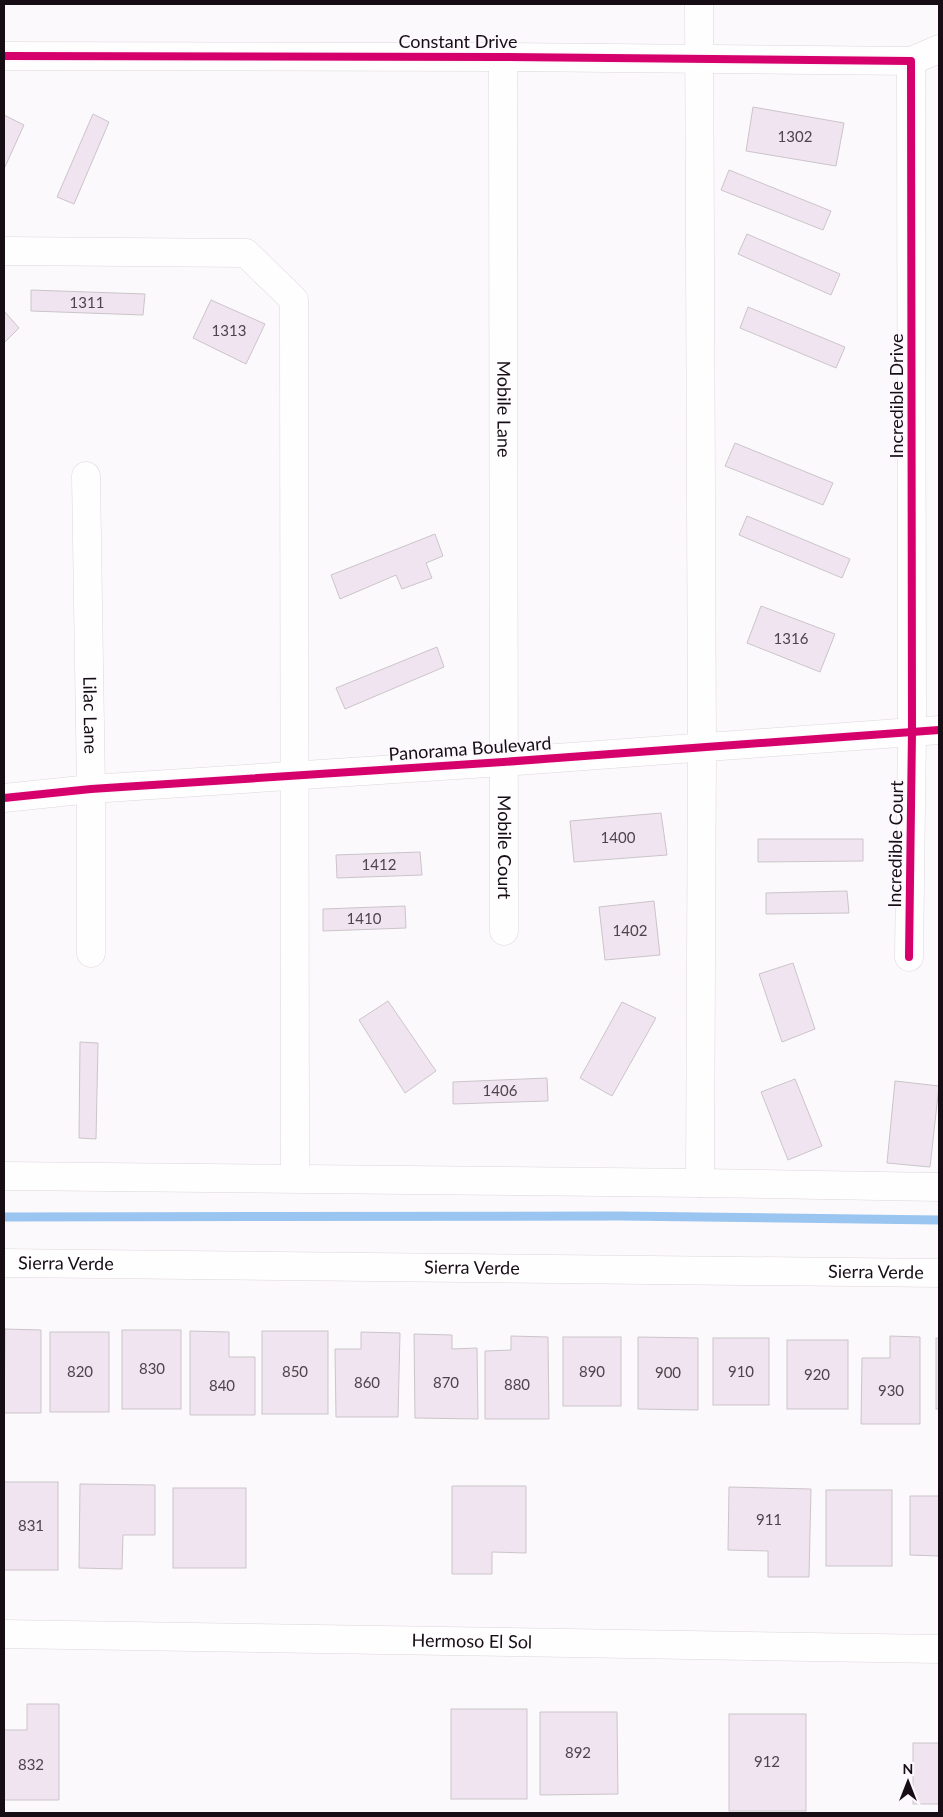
<svg xmlns="http://www.w3.org/2000/svg" width="943" height="1817" font-family="Lato,sans-serif">
  <rect width="100%" height="100%" fill="#fcf9fc"/>
  <g fill="none" stroke-linecap="round" stroke-linejoin="round">
    <polyline stroke="#99c5f0" stroke-width="9" points="4,1217 619,1216 939,1220"/>
  </g>
  <g fill="#efe4ef" stroke="#cbc5ca">
    <polygon points="753,107 844,123 836,166 746,151"/>
    <polygon points="93,114 109,122 74,204 57,197"/>
    <polygon points="4,115 24,125 4,169"/>
    <polygon points="729,170 831,211 823,230 721,190"/>
    <polygon points="747,234 840,274 831,295 738,254"/>
    <polygon points="31,290 145,294 143,315 31,311"/>
    <polygon points="211,300 265,324 246,364 193,338"/>
    <polygon points="748,307 845,347 836,368 740,328"/>
    <polygon points="4,311 19,328 4,343"/>
    <polygon points="735,443 833,483 823,505 725,466"/>
    <polygon points="747,516 850,559 842,578 739,535"/>
    <polygon points="435,534 443,556 426,563 432,578 402,589 396,575 340,599 331,575"/>
    <polygon points="761,606 835,634 820,672 747,643"/>
    <polygon points="437,647 444,667 345,709 336,688"/>
    <polygon points="661,813 667,855 574,862 570,821"/>
    <polygon points="758,839 863,839 863,861 758,862"/>
    <polygon points="420,852 422,875 337,878 336,855"/>
    <polygon points="847,891 849,913 766,914 766,893"/>
    <polygon points="654,901 660,955 605,960 599,907"/>
    <polygon points="405,906 406,928 323,931 323,909"/>
    <polygon points="793,963 815,1029 782,1042 759,974"/>
    <polygon points="388,1001 436,1071 405,1093 359,1020"/>
    <polygon points="622,1002 656,1018 612,1096 580,1078"/>
    <polygon points="80,1042 98,1043 96,1139 79,1138"/>
    <polygon points="547,1078 548,1101 453,1104 453,1082"/>
    <polygon points="795,1079 822,1146 788,1160 761,1092"/>
    <polygon points="895,1081 939,1086 930,1167 887,1163"/>
    <polygon points="5,1329 41,1330 41,1413 4,1413"/>
    <rect x="122" y="1330" width="59" height="79"/>
    <polygon points="190,1331 229,1332 229,1357 255,1357 255,1415 190,1415"/>
    <rect x="262" y="1331" width="66" height="83"/>
    <rect x="50" y="1332" width="59" height="80"/>
    <polygon points="361,1332 400,1333 398,1417 336,1417 335,1349 361,1349"/>
    <polygon points="414,1334 452,1335 452,1349 477,1348 478,1419 415,1418"/>
    <polygon points="511,1336 548,1337 549,1419 485,1419 485,1351 511,1350"/>
    <polygon points="890,1336 920,1337 920,1424 861,1424 862,1358 890,1358"/>
    <rect x="563" y="1337" width="58" height="69"/>
    <polygon points="638,1337 698,1338 698,1410 638,1409"/>
    <rect x="713" y="1338" width="56" height="67"/>
    <rect x="936" y="1338" width="3" height="71"/>
    <rect x="787" y="1340" width="61" height="69"/>
    <rect x="4" y="1482" width="54" height="88"/>
    <polygon points="80,1484 155,1485 155,1535 123,1535 122,1569 79,1568"/>
    <polygon points="452,1486 526,1486 526,1553 492,1552 492,1574 452,1574"/>
    <polygon points="729,1487 811,1489 809,1577 768,1577 768,1551 728,1550"/>
    <rect x="173" y="1488" width="73" height="80"/>
    <rect x="826" y="1490" width="66" height="76"/>
    <polygon points="910,1496 939,1496 939,1556 910,1555"/>
    <polygon points="27,1704 59,1704 59,1800 4,1800 4,1730 27,1730"/>
    <rect x="451" y="1709" width="76" height="90"/>
    <polygon points="540,1712 617,1712 618,1794 540,1795"/>
    <rect x="729" y="1714" width="77" height="97"/>
    <rect x="913" y="1743" width="26" height="61"/>
  </g>
  <g fill="none" stroke-linecap="round" stroke-linejoin="round">
    <g stroke="#dcd6db" stroke-width="29">
      <g id="minor">
        <polyline points="699,4 702,747 700,1183"/>
        <polyline points="4,56 503,57 911,61 939,49"/>
        <path id="s1" d="M503,57l1,874"/>
        <polyline points="4,251 246,253 294,300 295,1178"/>
        <path id="s2" d="M86,476l5,313v164"/>
        <polyline points="4,798 91,789 503,762 939,730"/>
        <polyline points="909,957 912,732 911,61"/>
        <polyline points="4,1176 700,1183 939,1187"/>
        <path id="s3" d="M4,1263l935,10"/>
        <path id="s4" d="M4,1634l935,15"/>
      </g>
    </g>
    <use href="#minor" stroke="#fffeff" stroke-width="28"/>
    <g stroke="#fdf8fd" stroke-width="11">
      <g id="cycleway">
        <polyline points="4,56 503,57 911,61 912,732 909,957"/>
        <polyline points="4,798 91,789 503,762 939,730"/>
      </g>
    </g>
    <use href="#cycleway" stroke="#d6006c" stroke-width="8"/>
  </g>
  <g text-anchor="middle" stroke-width="4" stroke-linejoin="round" paint-order="stroke">
    <g font-size="15" fill="#4d444c">
      <text x="795" y="142">1302</text>
      <text x="87" y="308">1311</text>
      <text x="229" y="336">1313</text>
      <text x="791" y="644">1316</text>
      <text x="618" y="843">1400</text>
      <text x="379" y="870">1412</text>
      <text x="364" y="924">1410</text>
      <text x="630" y="936">1402</text>
      <text x="500" y="1096">1406</text>
      <text x="152" y="1374">830</text>
      <text x="80" y="1377">820</text>
      <text x="295" y="1377">850</text>
      <text x="592" y="1377">890</text>
      <text x="741" y="1377">910</text>
      <text x="668" y="1378">900</text>
      <text x="817" y="1380">920</text>
      <text x="367" y="1388">860</text>
      <text x="446" y="1388">870</text>
      <text x="517" y="1390">880</text>
      <text x="222" y="1391">840</text>
      <text x="891" y="1396">930</text>
      <text x="769" y="1525">911</text>
      <text x="31" y="1531">831</text>
      <text x="578" y="1758">892</text>
      <text x="767" y="1767">912</text>
      <text x="31" y="1770">832</text>
    </g>
    <g font-size="18" fill="#160d15" stroke="#fdf8fd">
      <text x="458" y="48">Constant Drive</text>
      <text transform="translate(897 396) rotate(-90)" y="6">Incredible Drive</text>
      <text dy="6" stroke="none"><textPath href="#s1" startOffset="352">Mobile Lane</textPath></text>
      <text dy="6" stroke="none"><textPath href="#s2" startOffset="239">Lilac Lane</textPath></text>
      <text transform="translate(470 749) rotate(-4)" y="6">Panorama Boulevard</text>
      <text transform="translate(896 844) rotate(-89)" y="6">Incredible Court</text>
      <text dy="6" stroke="none"><textPath href="#s1" startOffset="790">Mobile Court</textPath></text>
      <text dy="6" stroke="none"><textPath href="#s3" startOffset="62">Sierra Verde</textPath></text>
      <text dy="6" stroke="none"><textPath href="#s3" startOffset="468">Sierra Verde</textPath></text>
      <text dy="6" stroke="none"><textPath href="#s3" startOffset="872">Sierra Verde</textPath></text>
      <text dy="6" stroke="none"><textPath href="#s4" startOffset="468">Hermoso El Sol</textPath></text>
    </g>
  </g>
  <rect width="943" height="1817" fill="none" stroke="#160d15" stroke-width="10"/>
  <g transform="translate(908 1782)" stroke="#fdf8fd" stroke-width="4" paint-order="stroke">
  <path d="M0-4L9 19L0 12L-9 19Z" fill="#160d15"/>
  <text y="-8" font-size="14" font-weight="bold" text-anchor="middle" fill="#160d15">N</text>
  </g>
</svg>
